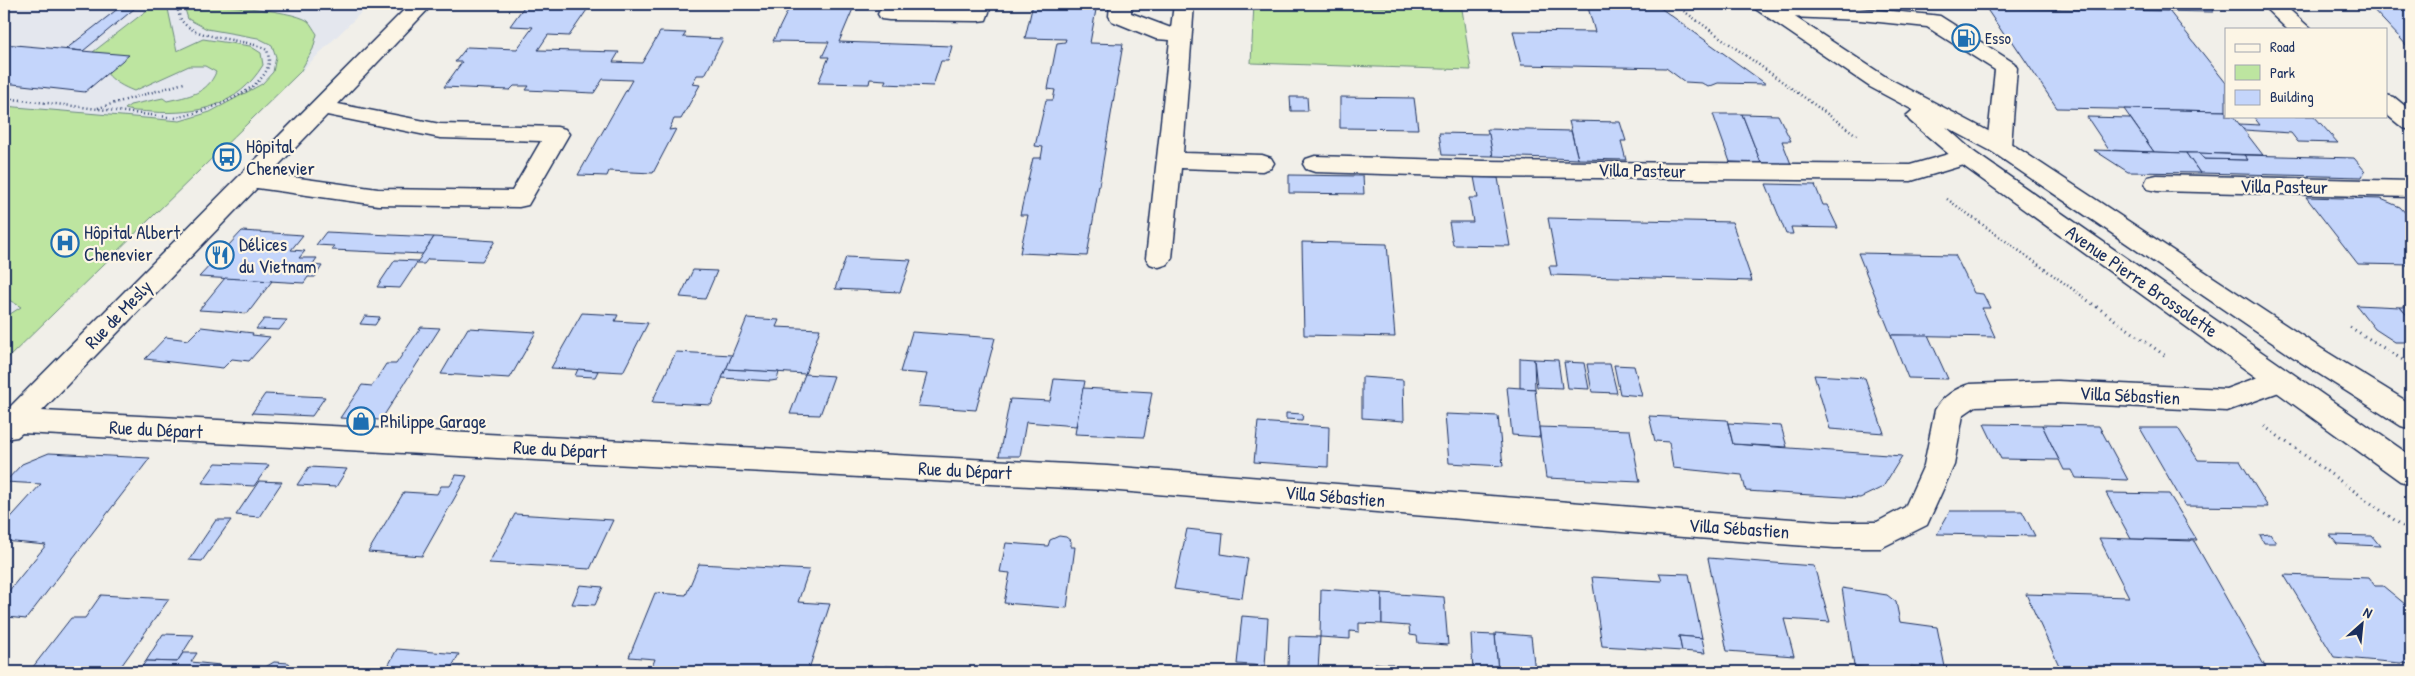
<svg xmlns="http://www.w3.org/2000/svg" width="2415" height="676" font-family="'Patrick Hand',sans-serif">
  <rect width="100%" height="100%" fill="#f1efe9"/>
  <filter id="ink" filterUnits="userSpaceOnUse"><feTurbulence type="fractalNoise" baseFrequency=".02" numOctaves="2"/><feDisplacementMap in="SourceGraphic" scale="10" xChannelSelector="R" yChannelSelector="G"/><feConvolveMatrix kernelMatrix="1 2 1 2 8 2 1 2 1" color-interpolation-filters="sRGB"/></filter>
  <g filter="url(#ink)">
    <polygon fill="#e4e7ee" points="4,4 370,4 4,362"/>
    <g fill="#bde5a0" stroke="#6c8a7f">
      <path d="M155,4h17l-4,5 9,42 26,-12 47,7 11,7 2,12c-25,41 -65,50 -111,47 -8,-1 -18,0 -27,-3l5,-4 33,-7 4,3c22,-5 40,-7 49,-29l-11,-6h-16l-55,25c-23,-9 -29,-18 -41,-39z"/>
      <path d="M185,4c24,0 105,5 123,17 3,3 6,9 9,13l-4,15 -13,23 -296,290v-44l17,-11 -17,-10v-191l176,15 30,-9 52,-28 11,-12 3,-15 -4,-12 -14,-7 -51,-9 -19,-10 -4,-13z"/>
      <polygon points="1254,4 1462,9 1471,70 1251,63"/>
    </g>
    <g fill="#c4d5fb" stroke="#1b2f5e">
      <polygon points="124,4 140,4 83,51 66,49"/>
      <polygon points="526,4 591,4 569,36 548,35 538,50 619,52 613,62 642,63 660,32 686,33 683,37 723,39 705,75 697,75 692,84 700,85 681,119 674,119 669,130 676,129 653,173 609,171 607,176 578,175 632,80 603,79 594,93 526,90 529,86 514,86 510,90 444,87 462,62 455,62 467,47 517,49 533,27 510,26"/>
      <polygon points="791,4 855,4 839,42 952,46 948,61 941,61 933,86 884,84 886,80 870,79 869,84 818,83 829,57 822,57 829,42 773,41"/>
      <polygon points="1033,4 1097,4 1090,43 1123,44 1087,256 1020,253 1028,215 1020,215 1033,158 1041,158 1043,147 1035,146 1046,100 1053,100 1055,90 1048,89 1057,43 1065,42 1066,39 1025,38"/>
      <polygon points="1587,4 1655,4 1766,84 1718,83 1708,87 1702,83 1685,82 1666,68 1521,65 1513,31 1595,32"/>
      <polygon points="2090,4 2206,4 2214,12 2095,10"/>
      <polygon points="2368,4 2411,4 2411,51 2401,39"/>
      <polygon points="1986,8 2169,11 2226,83 2226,111 2057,108 2009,36 2005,36"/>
      <polygon points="4,44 93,52 129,55 85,92 4,83"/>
      <polygon points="1290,97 1307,97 1308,111 1291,111"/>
      <polygon points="1340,97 1414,98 1418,129 1340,128"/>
      <polygon points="2124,109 2226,111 2226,116 2233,116 2263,155 2154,152"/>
      <polygon points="1713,114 1742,114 1761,163 1730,162"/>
      <polygon points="1742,114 1778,115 1791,141 1782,141 1791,164 1761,163"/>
      <polygon points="2253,116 2314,116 2338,143 2298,142 2291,133 2244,130 2239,124 2260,125"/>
      <polygon points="2087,117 2130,118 2154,152 2109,150"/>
      <polygon points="1569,121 1620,122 1626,141 1621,141 1626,160 1578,159"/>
      <polygon points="1487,129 1571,131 1578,159 1493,156"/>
      <polygon points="1439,133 1489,134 1493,156 1442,155"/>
      <polygon points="2094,150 2186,153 2200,173 2128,172"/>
      <polygon points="2186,153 2199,153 2204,159 2248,160 2244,155 2354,158 2365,171 2362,177 2200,173"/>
      <polygon points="2199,153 2244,155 2248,160 2204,159"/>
      <polygon points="1289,175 1363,176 1364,194 1289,193"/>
      <polygon points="1474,177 1498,178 1510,246 1453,245 1449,222 1473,222 1469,198 1478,198"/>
      <polygon points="1766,184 1815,185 1823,205 1827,205 1838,228 1791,227 1793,234 1786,234"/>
      <polygon points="2306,197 2381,199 2400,207 2411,219 2411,265 2358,264"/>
      <polygon points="1548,218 1732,222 1752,281 1551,275 1549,266 1557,266"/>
      <polygon points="242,231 303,235 291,250 305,251 299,258 317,258 312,265 322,266 315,277 308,277 304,283 199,277"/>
      <polygon points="326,232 434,237 423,254 332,250 334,246 316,245"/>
      <polygon points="434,237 495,241 482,261 428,259 424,264 416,264"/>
      <polygon points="1302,242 1387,244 1395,337 1304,335"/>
      <polygon points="1858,253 1955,255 1974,293 1983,294 1990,308 1982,308 1995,337 1891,335"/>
      <polygon points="846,257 911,260 900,292 835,289"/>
      <polygon points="395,260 418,261 400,288 377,287"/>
      <polygon points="693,270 717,271 705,299 680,297"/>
      <polygon points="225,278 272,281 248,313 199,310"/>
      <polygon points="2356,305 2400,307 2411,320 2411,342 2395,342 2375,329"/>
      <polygon points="2400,307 2411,307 2411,320"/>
      <polygon points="582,313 618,315 615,321 648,323 623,372 551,368"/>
      <polygon points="365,316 380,317 375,325 360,324"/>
      <polygon points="747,318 779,320 776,327 820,329 805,374 726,369"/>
      <polygon points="264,319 287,320 279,330 256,329"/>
      <polygon points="201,327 253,333 252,335 270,337 249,361 232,359 223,368 145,359 166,337 188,340"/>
      <polygon points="421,327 440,328 381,420 340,418 362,385 372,386 386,364 396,364"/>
      <polygon points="468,328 536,332 510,378 441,374"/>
      <polygon points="912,332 995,338 976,410 918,406 927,374 900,372"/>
      <polygon points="1891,335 1928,335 1948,379 1908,378"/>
      <polygon points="676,352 732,355 711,405 652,402"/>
      <polygon points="1520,358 1534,359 1535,389 1520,388"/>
      <polygon points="1534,359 1558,360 1562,388 1537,387"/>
      <polygon points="1564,362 1584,363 1589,389 1568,388"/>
      <polygon points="1587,364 1610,364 1617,393 1592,392"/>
      <polygon points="1614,365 1634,366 1642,396 1620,394"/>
      <polygon points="578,369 598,371 595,377 575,376"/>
      <polygon points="726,369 779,372 777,380 771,381 722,378"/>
      <polygon points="805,374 834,376 820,415 790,414"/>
      <polygon points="1814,375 1865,378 1884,433 1830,429"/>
      <polygon points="1362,377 1403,380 1404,421 1362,418"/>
      <polygon points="1054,379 1085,381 1076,426 1026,422 1020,456 999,456 1010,399 1050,401"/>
      <polygon points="1507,387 1535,389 1540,437 1512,435"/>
      <polygon points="1083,388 1152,392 1144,437 1075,434"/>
      <polygon points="265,394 325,397 312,416 252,413"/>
      <polygon points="1286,413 1303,414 1302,420 1286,419"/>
      <polygon points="1445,414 1498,416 1503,466 1449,463"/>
      <polygon points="1649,416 1727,420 1733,444 1902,456 1883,487 1860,498 1746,491 1742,475 1673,468 1669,442 1655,441"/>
      <polygon points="1258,422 1329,427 1328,467 1254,462"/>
      <polygon points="1728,423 1781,426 1787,447 1733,444"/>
      <polygon points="1984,424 2042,425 2059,460 2001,459"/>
      <polygon points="2042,425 2099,426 2128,480 2076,478 2072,470 2064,470"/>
      <polygon points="1539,427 1630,430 1640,482 1546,478"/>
      <polygon points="2140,428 2178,428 2198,460 2240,461 2268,507 2185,506"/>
      <polygon points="49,453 150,458 26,619 7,617 4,620 4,597 46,545 4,541 4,525 41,484 5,482 22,464"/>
      <polygon points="216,463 269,465 254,486 202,483"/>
      <polygon points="309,467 347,469 336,487 297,485"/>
      <polygon points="456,475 467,476 422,556 368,552 404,492 437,494 441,486 450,486"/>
      <polygon points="259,481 282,482 259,517 236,515"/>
      <polygon points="2106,493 2169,494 2197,540 2131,539"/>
      <polygon points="1950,511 2022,511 2035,536 1937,534"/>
      <polygon points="515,514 613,520 590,569 489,563"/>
      <polygon points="216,520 231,520 202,561 189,560"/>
      <polygon points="1187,529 1223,533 1221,554 1248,558 1242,598 1174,589"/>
      <polygon points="2270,534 2276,543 2264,543 2260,535"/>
      <polygon points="2330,535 2372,536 2380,546 2337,544"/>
      <polygon points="1059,536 1066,537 1071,541 1071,547 1075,547 1067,608 1004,603 1010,573 1000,572 1006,543 1048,546 1050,540"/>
      <polygon points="2099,538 2194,541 2268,672 2062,672 2026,594 2129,597"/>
      <polygon points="1708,558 1814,566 1830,622 1784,619 1794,656 1727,651"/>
      <polygon points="699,564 809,570 798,602 830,604 809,669 783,667 781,672 650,672 655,659 629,657 655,593 686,595"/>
      <polygon points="1659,573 1689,574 1702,638 1679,636 1682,651 1602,646 1592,577 1662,581"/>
      <polygon points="2284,575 2369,578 2375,586 2383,586 2411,609 2411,664 2334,657"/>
      <polygon points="580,585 603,587 595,605 572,604"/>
      <polygon points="1842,588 1887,595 1896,602 1900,622 1937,627 1946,672 1911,666 1911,672 1894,672 1854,666"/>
      <polygon points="1321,589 1382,593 1382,624 1359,623 1359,632 1350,631 1350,639 1320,637"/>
      <polygon points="1382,593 1444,597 1448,645 1418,643 1417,636 1410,635 1409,626 1382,624"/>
      <polygon points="101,595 169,599 117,672 29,672 71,618 85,618"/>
      <polygon points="1242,616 1268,618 1265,666 1237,664"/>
      <polygon points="1495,633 1531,636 1535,672 1498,672"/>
      <polygon points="163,634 194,635 177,662 146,661"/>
      <polygon points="1471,634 1495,635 1498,672 1473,672"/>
      <polygon points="1289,636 1320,637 1318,670 1288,667"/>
      <polygon points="1679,636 1702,638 1705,653 1682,651"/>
      <polygon points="397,649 459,654 449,672 385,672"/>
      <polygon points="183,653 197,653 191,662 220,665 216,672 138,672 146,661 177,662"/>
      <polygon points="274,662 289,663 293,672 257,672"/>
      <polygon points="1375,663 1383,664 1384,672 1375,672"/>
      <polygon points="1383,664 1393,664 1392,672 1384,672"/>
      <polygon points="885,666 915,668 914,672 883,672"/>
      <polygon points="459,669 519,672 458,672"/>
    </g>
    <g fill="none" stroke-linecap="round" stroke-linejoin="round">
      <g stroke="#1b2f5e" stroke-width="3">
        <g id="minor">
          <path d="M410,4h23l-95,100 102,20 117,3 8,2 4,5 -41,71 -9,2 -141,-2 -121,-17 -215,223 1065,55 576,45 152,11h42l28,-15 19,-42 11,-55c7,-13 21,-22 35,-26l87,-3 169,8 54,-20 10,3 4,8 -4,8 -63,23 -170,-8 -81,3 -13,9 -9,50 -27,60 -46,23h-46l-152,-11 -576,-47 -1085,-57 -5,4 -13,2v-26zM327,115l113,23 101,3 -29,50 -134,-2 -108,-15z"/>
          <polygon points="884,4 904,4 903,8 969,9 971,4 992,4 986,20 978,21 889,20 881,19 878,14"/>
          <polygon points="1110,4 1131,4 1131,13 1171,28 1174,4 1194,4 1183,153 1262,155 1271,158 1274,163 1271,168 1262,171 1181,168 1172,258 1168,264 1159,267 1150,264 1146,258 1170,40 1156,39 1112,21 1109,16"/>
          <polygon points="2261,4 2283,4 2311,29 2287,29"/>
          <polygon points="1774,6 1860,8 1932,15 1940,16 2014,63 2017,68 2011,146 2007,151 1999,154 1991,151 1987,146 1995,70 1927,27 1860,20 1767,16 1763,12 1767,8"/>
          <polygon points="2386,95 2394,97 2411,111 2411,130 2403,128 2386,114"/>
          <polygon points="1966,149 1974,152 1978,157 1974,162 1911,181 1484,177 1315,172 1306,169 1303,164 1306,159 1315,156 1484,161 1910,165"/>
          <polygon points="2157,175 2411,181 2411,197 2157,191 2148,189 2145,183 2148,177"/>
        </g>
      </g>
      <g stroke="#1b2f5e" stroke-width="3">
        <polygon id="major" points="1751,4 1775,4 1886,77 2007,141 2322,349 2411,404 2411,429 2401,426 2302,363 1991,151 1946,127 1974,152 2411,456 2411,484 2400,481 1958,162 1910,121 1906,116 1913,110 1870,87 1754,8"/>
      </g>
      <g stroke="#1b2f5e" stroke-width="2.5" stroke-dasharray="1 3" stroke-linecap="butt">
        <polyline points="1674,4 1858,136"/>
        <path d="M4,98l172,20c26,-6 89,-25 93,-56 0,-4 -1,-9 -2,-12 -23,-13 -70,-9 -85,-29 -3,-4 -4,-11 -5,-15l2,-2"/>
        <polyline points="98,108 184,83"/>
        <polyline points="1947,199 2085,298"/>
      </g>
      <g stroke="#1b2f5e" stroke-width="3" stroke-dasharray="1 4.5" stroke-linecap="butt">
        <polyline points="2083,297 2167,357"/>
        <polyline points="2350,327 2411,365"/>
        <polyline points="2264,426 2411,532"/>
      </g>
      <use href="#minor" fill="#fcf5e5" fill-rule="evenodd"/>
      <use href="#major" fill="#fcf5e5" fill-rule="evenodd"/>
    </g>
  </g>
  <defs>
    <g id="fuel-ring" transform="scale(1.4375)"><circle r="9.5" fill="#fcf5e5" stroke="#1f6fb2" stroke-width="1.5"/><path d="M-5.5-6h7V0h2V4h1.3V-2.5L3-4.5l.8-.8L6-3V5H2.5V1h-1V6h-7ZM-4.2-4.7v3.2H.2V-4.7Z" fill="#1f6fb2"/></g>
    <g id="bus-ring" transform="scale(1.4375)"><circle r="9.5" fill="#fcf5e5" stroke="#1f6fb2" stroke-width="1.5"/><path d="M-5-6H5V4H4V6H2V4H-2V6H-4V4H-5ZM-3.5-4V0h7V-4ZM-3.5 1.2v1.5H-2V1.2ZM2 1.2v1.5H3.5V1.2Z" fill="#1f6fb2"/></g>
    <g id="hospital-ring" transform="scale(1.4375)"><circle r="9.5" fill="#fcf5e5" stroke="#1f6fb2" stroke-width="1.5"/><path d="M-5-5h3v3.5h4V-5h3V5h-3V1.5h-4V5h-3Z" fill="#1f6fb2"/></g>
    <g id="restaurant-ring" transform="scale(1.4375)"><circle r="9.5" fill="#fcf5e5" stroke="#1f6fb2" stroke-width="1.5"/><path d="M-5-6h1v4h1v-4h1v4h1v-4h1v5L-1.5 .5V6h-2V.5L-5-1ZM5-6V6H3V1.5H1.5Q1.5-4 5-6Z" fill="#1f6fb2"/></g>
    <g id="shop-ring" transform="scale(1.4375)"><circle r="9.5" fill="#fcf5e5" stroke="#1f6fb2" stroke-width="1.5"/><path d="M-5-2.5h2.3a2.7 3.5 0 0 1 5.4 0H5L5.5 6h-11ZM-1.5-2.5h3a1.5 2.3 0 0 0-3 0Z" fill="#1f6fb2"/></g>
  </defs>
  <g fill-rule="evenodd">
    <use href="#fuel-ring" x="1966" y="38"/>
    <use href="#bus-ring" x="227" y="157"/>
    <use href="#hospital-ring" x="65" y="243"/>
    <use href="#restaurant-ring" x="220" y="255"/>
    <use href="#shop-ring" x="361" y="421"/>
  </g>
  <g text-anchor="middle" stroke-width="4.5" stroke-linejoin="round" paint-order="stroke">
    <g font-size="16" fill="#1b2f5e" stroke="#fcf5e5" text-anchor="start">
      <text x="1985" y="44">Esso</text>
    </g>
    <g font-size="19" fill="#1b2f5e" stroke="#fcf5e5" text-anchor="start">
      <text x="246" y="153">Hôpital<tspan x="246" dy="22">Chenevier</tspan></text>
      <text x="84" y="239">Hôpital Albert<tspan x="84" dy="22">Chenevier</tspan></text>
      <text x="239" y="251">Délices<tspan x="239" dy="22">du Vietnam</tspan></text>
      <text x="380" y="428">Philippe Garage</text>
    </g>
    <g font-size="19" fill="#1b2f5e" stroke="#fcf5e5">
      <text transform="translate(1642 170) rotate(1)" y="7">Villa Pasteur</text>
      <text transform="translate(2284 186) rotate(1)" y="7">Villa Pasteur</text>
      <text transform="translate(2142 281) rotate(35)" y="7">Avenue Pierre Brossolette</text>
      <text transform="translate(118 314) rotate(-46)" y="7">Rue de Mesly</text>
      <text transform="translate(2130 395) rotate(3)" y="7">Villa Sébastien</text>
      <text transform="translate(156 429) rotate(3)" y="7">Rue du Départ</text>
      <text transform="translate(560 449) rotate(3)" y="7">Rue du Départ</text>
      <text transform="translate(965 470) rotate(3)" y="7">Rue du Départ</text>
      <text transform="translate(1335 496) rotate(5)" y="7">Villa Sébastien</text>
      <text transform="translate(1739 528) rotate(4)" y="7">Villa Sébastien</text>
    </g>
  </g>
  <rect width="2415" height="676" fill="none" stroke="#fcf5e5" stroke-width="20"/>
  <rect x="10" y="10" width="2395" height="656" fill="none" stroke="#1b2f5e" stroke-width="2" filter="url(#ink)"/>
  <rect x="2225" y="28" width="162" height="90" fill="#fcf5e5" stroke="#a2a6af"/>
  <rect x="2235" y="44" width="25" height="8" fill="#fcf5e5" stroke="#a2a6af"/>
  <text x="2270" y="52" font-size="15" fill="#1b2f5e">Road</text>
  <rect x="2235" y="65" width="25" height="15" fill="#bde5a0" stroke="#a2a6af"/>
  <text x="2270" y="78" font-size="15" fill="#1b2f5e">Park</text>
  <rect x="2235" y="90" width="25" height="15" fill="#c4d5fb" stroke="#a2a6af"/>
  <text x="2270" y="102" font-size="15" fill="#1b2f5e">Building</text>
  <g transform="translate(2362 624) rotate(27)" stroke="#fcf5e5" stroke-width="4" paint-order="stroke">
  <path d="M0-4L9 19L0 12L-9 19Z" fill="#1b2f5e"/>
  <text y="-8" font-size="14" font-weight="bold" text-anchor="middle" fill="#1b2f5e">N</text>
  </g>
</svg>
